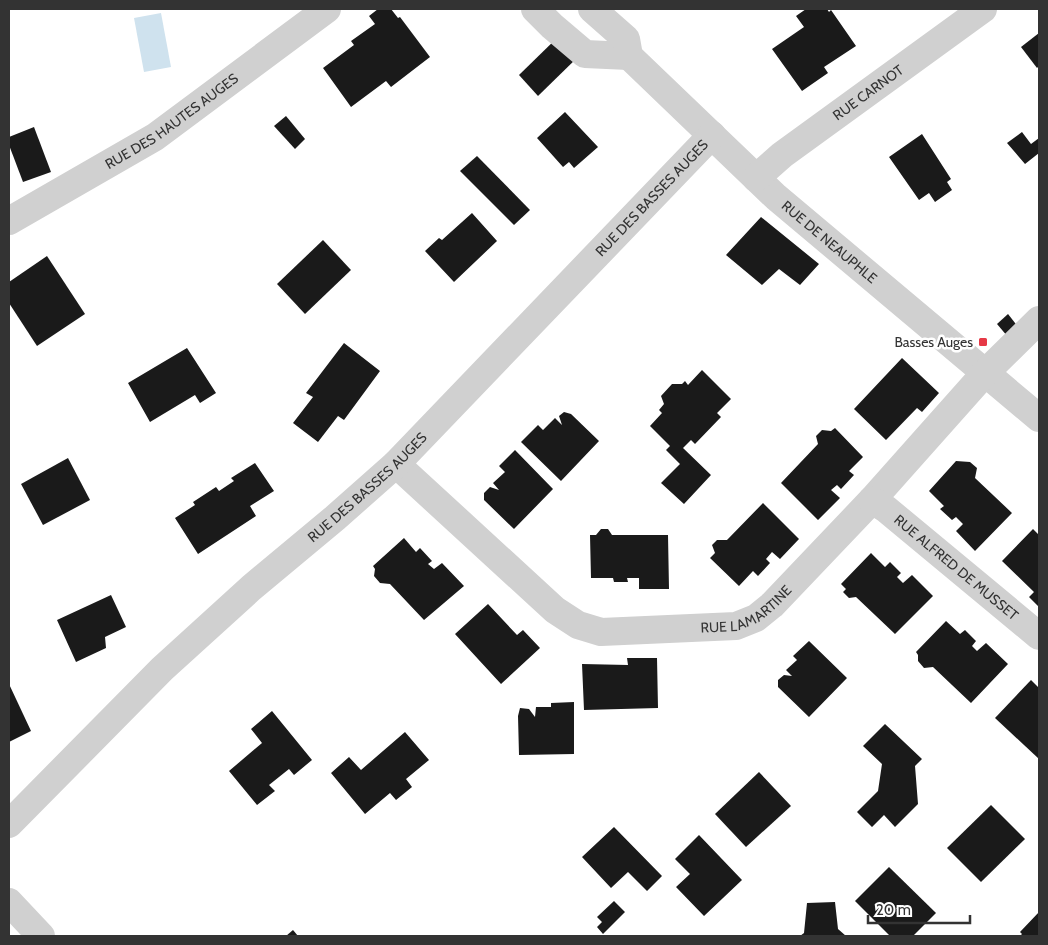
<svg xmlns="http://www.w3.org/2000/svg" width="1048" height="945" font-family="Cabin,sans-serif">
  <rect width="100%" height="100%" fill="#fff"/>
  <polygon fill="#cfe2ee" points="161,13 171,67 144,72 134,18"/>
  <g fill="#1a1a1a">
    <polygon points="378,9 391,9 398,18 400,17 430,57 391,87 386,81 351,107 323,68 354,45 351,41 375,24 369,16"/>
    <polygon points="806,9 827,9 829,12 831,10 856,46 824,67 828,73 802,91 772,49 804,27 796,16"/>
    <polygon points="1039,33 1039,66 1037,68 1021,47"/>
    <polygon points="561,34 581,54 538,96 519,75"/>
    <polygon points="565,112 598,147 574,168 569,162 563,167 537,138"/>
    <polygon points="286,116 305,139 295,149 274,126"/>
    <polygon points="34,127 51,172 23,182 9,145 9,137"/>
    <polygon points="1022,132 1031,144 1039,138 1039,153 1025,164 1007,143"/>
    <polygon points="922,134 951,179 947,182 952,190 935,202 929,193 919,200 889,157"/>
    <polygon points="477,156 530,210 514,225 460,171"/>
    <polygon points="472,213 497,241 454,282 425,251 439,238 442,240"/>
    <polygon points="761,217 819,264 800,285 779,269 762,285 726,255"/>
    <polygon points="323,240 351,270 305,314 277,284"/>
    <polygon points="47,256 85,314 37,346 9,303 9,282"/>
    <polygon points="1008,314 1019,328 1008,337 997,324"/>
    <polygon points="344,343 380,371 344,420 338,416 318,442 293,423 313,397 306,393"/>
    <polygon points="187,348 216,393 200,403 195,395 150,422 128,383"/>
    <polygon points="902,358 939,393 922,412 917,408 886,440 854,409"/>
    <polygon points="702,370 731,399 717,413 721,417 695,444 691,440 683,448 711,475 684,504 661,483 680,464 666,450 670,446 650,426 662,413 659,410 664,404 661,396 672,384 682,384 685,381 688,385"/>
    <polygon points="564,412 571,414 599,441 561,481 521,442 538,425 543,430 555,418 562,425 559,416"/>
    <polygon points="835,428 863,457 849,471 854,475 841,489 837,485 831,490 840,498 818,520 781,483 818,444 816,436 822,430 831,431"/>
    <polygon points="515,450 553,489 514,529 484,500 484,493 490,487 499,490 493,483 505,472 499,466"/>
    <polygon points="68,458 90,500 43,525 21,484"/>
    <polygon points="956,461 970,462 977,468 975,478 1012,513 975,551 956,531 963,524 956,517 952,520 940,509 944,506 929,491"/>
    <polygon points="255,463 274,491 250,506 256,516 198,554 175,518 195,505 193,502 216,487 219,491 234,481 231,478"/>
    <polygon points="763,503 799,539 780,559 772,552 766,559 770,563 758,576 753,571 739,586 710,558 715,553 712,545 717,540 727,540"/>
    <polygon points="601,529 608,529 612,535 668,535 669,589 639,589 639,578 627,578 628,582 614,582 613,578 591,578 590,535 596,535"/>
    <polygon points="1033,529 1039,535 1039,607 1029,597 1034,592 1002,561"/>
    <polygon points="404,538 416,552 420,548 432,561 428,564 434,569 442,563 464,586 424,620 390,584 380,583 374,576 375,569 373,566"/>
    <polygon points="871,553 885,567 890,562 901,573 897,577 903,583 912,575 933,596 895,634 856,597 849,598 843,592 846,589 841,584"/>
    <polygon points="111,595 126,627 105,637 106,648 76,662 57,620"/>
    <polygon points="488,604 517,635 523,630 540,648 501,684 455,634"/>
    <polygon points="946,621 960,634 965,630 976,641 972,646 977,651 986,643 1008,664 971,703 933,667 924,668 918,661 918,655 916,652"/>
    <polygon points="809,641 847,678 809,717 778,687 778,680 784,675 792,676 786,670 797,660 793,656"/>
    <polygon points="627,658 657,658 658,708 584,710 582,664 628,665"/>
    <polygon points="1031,680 1039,688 1039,759 995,718"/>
    <polygon points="9,684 31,731 9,742"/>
    <polygon points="574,702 574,754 519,755 518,716 520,708 529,709 535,717 536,707 551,707 551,703"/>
    <polygon points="272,711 312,760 294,775 289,769 269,785 275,791 257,805 229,771 262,743 251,729"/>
    <polygon points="885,724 922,759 915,766 918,804 895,827 884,815 872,827 857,812 878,791 882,764 863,746"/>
    <polygon points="405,732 429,760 406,779 412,787 396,800 390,793 365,814 331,773 349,757 361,770"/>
    <polygon points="759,772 791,806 746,847 715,814"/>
    <polygon points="991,805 1025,839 981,882 947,848"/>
    <polygon points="614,827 662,876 647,891 628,872 611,888 582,857"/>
    <polygon points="699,835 742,880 704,916 676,887 690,874 675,859"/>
    <polygon points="889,867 936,913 913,936 890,936 855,901"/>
    <polygon points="614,901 625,912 603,934 597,927 602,922 597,917"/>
    <polygon points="835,902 838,929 846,936 800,936 804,933 807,903"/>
    <polygon points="1039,912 1039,936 1020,936 1022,934 1020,932"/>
    <polygon points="293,930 298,936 286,936"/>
  </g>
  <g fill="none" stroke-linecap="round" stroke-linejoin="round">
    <g stroke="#d0d0d0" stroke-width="28">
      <polyline points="535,9 552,26 585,54 629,56"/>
      <path id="s1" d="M592,9l34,30 3,17 147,141 263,221"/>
      <path id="s2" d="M756,178l26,-23 201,-146"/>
      <path id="s3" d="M9,221l146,-84 172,-128"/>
      <path id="s4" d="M396,464l159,146 23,15 23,7 135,-6 20,-8 16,-13 100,-105 113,-127 54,-53"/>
      <path id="s5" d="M872,500l14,9 153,127"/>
      <path id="s6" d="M9,824l153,-155 89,-81 84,-70 61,-54 316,-329"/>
      <polyline points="9,902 41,936"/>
    </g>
  </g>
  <rect fill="#e63946" stroke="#fff" stroke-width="2" x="978" y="337" width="10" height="10" rx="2.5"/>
  <g text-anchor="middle" stroke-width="5" stroke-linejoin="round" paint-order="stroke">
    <g font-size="14" fill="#333" stroke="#fff">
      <text dy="5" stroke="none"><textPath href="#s2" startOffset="141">RUE CARNOT</textPath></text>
      <text dy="5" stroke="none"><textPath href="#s3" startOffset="191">RUE DES HAUTES AUGES</textPath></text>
      <text dy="5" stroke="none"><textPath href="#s6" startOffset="898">RUE DES BASSES AUGES</textPath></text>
      <text dy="5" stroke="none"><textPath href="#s1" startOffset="336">RUE DE NEAUPHLE</textPath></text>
      <text dy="5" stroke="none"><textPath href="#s6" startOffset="492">RUE DES BASSES AUGES</textPath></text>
      <text dy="5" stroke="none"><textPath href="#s5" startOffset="108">RUE ALFRED DE MUSSET</textPath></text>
      <text dy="5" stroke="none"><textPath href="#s4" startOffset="418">RUE LAMARTINE</textPath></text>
    </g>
    <g font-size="14" fill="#333" stroke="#fff" text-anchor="end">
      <text x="973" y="347">Basses Auges</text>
    </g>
  </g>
  <rect width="1048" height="945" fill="none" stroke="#333333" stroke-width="20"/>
  <path d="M868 915v8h102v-8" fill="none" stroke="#333333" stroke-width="2.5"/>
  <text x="876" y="915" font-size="15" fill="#333333" stroke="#ffffff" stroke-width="4" paint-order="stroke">20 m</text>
</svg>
